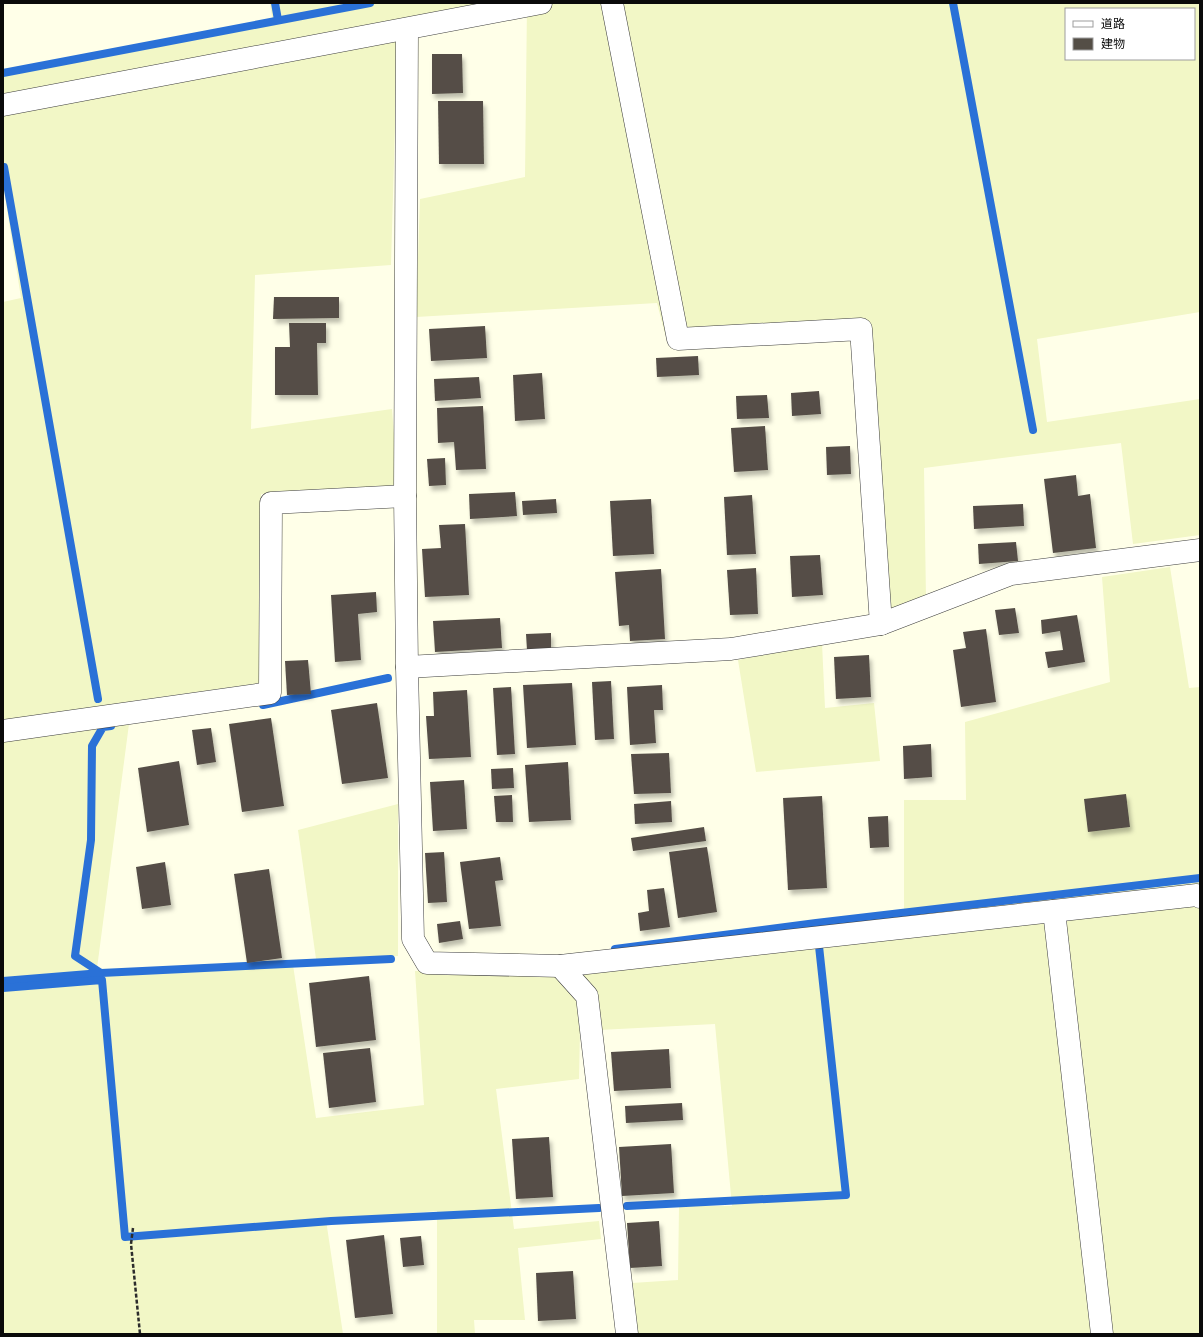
<svg xmlns="http://www.w3.org/2000/svg" width="1203" height="1337" font-family="'Roboto Serif','Noto Sans JP',serif">
  <defs>
    <filter id="shadow"><feDropShadow dx="2.5" dy="4.5" stdDeviation="2" flood-color="#0004"/></filter>
  </defs>
  <rect width="100%" height="100%" fill="#ffffe8"/>
  <g fill="#f2f7c6" fill-rule="evenodd">
    <path d="M270,3h930v309l-163,27 10,83 153,-23v136l-67,9 -12,-101 -197,25 2,130 -38,18 -19,-293 -204,11 -8,-31 -241,14 4,-118 105,-22 2,-173 -129,19 -7,242 -136,10 -4,154 141,-20 6,77 -137,8v189l-129,18 -36,275 197,-11 23,153 108,-13 -9,-134h145l344,-48v-123h62l-1,-78 145,-40 -8,-105 68,-10 19,121 11,-1v647h-562l-6,-51 46,-3 1,-74h53l-17,-182 -135,7 -1,48 -83,10 18,140 85,-8 2,18 -83,9 7,72h-51l1,14h-40l2,-1v-122l-111,9 17,114h-340v-1032l18,-4 -18,-114v-111l270,-49zM1066,9h128v50h-128z"/>
    <polygon points="822,643 825,708 874,703 880,761 756,772 738,660"/>
    <polygon points="398,804 398,956 316,959 298,830"/>
  </g>
  <g fill="none" stroke-linecap="round" stroke-linejoin="round">
    <g stroke="#2a71d7" stroke-width="8">
      <polyline points="275,3 278,20"/>
      <polyline points="953,3 1033,430"/>
      <polyline points="3,73 370,3"/>
      <polyline points="4,167 98,699"/>
      <polyline points="263,705 388,678"/>
      <polyline points="615,949 816,923 1200,878"/>
      <polyline points="101,973 75,956 91,840 92,746 103,727 111,726"/>
      <polyline points="3,981 101,973 391,959"/>
      <polyline points="3,988 102,980 125,1237 331,1221 599,1208"/>
      <polyline points="627,1206 846,1195 818,937"/>
    </g>
  </g>
  <g fill="#544e46" filter="url(#shadow)">
    <polygon points="432,54 462,54 463,93 432,94"/>
    <polygon points="438,101 483,101 484,164 439,164"/>
    <polygon points="274,297 339,297 339,318 273,319"/>
    <polygon points="289,323 326,323 326,343 317,343 318,395 275,395 275,347 290,347"/>
    <polygon points="485,326 487,358 431,361 429,329"/>
    <polygon points="698,356 699,375 657,377 656,358"/>
    <polygon points="542,373 545,419 515,421 513,375"/>
    <polygon points="479,377 481,398 435,401 434,379"/>
    <polygon points="819,391 821,414 792,416 791,393"/>
    <polygon points="767,395 769,418 737,419 736,396"/>
    <polygon points="483,406 486,469 456,470 454,442 438,443 437,408"/>
    <polygon points="765,426 768,470 734,472 731,428"/>
    <polygon points="850,446 851,474 827,475 826,447"/>
    <polygon points="445,458 446,485 429,486 427,459"/>
    <polygon points="1076,475 1078,496 1090,494 1096,548 1053,553 1044,479"/>
    <polygon points="515,492 517,516 470,519 469,494"/>
    <polygon points="752,495 756,554 727,555 724,497"/>
    <polygon points="556,499 557,513 523,515 522,501"/>
    <polygon points="651,499 654,554 613,556 610,501"/>
    <polygon points="1023,504 1024,526 974,529 973,506"/>
    <polygon points="465,524 469,595 425,597 422,549 441,548 439,525"/>
    <polygon points="1016,542 1018,561 979,564 978,544"/>
    <polygon points="820,555 823,595 792,597 790,556"/>
    <polygon points="756,568 758,614 730,615 727,570"/>
    <polygon points="661,569 665,639 630,641 629,625 619,626 615,572"/>
    <polygon points="376,592 377,612 358,614 361,660 335,662 331,595"/>
    <polygon points="1015,608 1019,633 999,635 995,610"/>
    <polygon points="1077,615 1085,662 1048,668 1045,652 1063,650 1060,631 1042,634 1041,620"/>
    <polygon points="500,618 502,648 435,652 433,621"/>
    <polygon points="986,629 996,702 961,707 953,650 966,648 963,632"/>
    <polygon points="551,633 551,649 527,650 526,634"/>
    <polygon points="869,655 871,697 836,699 834,657"/>
    <polygon points="308,660 311,694 287,695 285,661"/>
    <polygon points="611,681 614,739 595,740 592,682"/>
    <polygon points="572,683 576,745 527,748 523,685"/>
    <polygon points="662,685 663,710 654,710 656,743 630,745 627,687"/>
    <polygon points="511,687 515,754 497,755 493,688"/>
    <polygon points="467,690 471,757 429,759 426,716 434,716 433,692"/>
    <polygon points="377,703 388,778 342,784 331,710"/>
    <polygon points="271,718 284,806 242,812 229,724"/>
    <polygon points="211,728 216,762 197,765 192,730"/>
    <polygon points="931,744 932,777 904,779 903,746"/>
    <polygon points="669,753 671,793 634,794 631,754"/>
    <polygon points="179,761 189,825 147,832 138,768"/>
    <polygon points="568,762 571,820 529,822 525,765"/>
    <polygon points="513,768 514,788 492,789 491,769"/>
    <polygon points="464,780 467,829 433,831 430,782"/>
    <polygon points="1126,794 1130,827 1088,832 1084,799"/>
    <polygon points="512,795 513,822 496,822 494,796"/>
    <polygon points="822,796 827,888 788,890 783,798"/>
    <polygon points="671,801 672,822 635,824 634,804"/>
    <polygon points="888,816 889,847 870,848 868,817"/>
    <polygon points="704,827 706,841 633,851 631,838"/>
    <polygon points="707,847 717,912 678,918 669,852"/>
    <polygon points="444,852 447,902 428,903 425,853"/>
    <polygon points="500,857 503,880 495,881 501,926 469,929 460,862"/>
    <polygon points="165,862 171,905 142,909 136,867"/>
    <polygon points="269,869 282,958 247,963 234,874"/>
    <polygon points="664,888 670,927 640,931 638,913 649,911 647,890"/>
    <polygon points="460,921 463,939 439,943 437,924"/>
    <polygon points="369,976 376,1040 316,1047 309,983"/>
    <polygon points="370,1048 376,1102 329,1108 323,1053"/>
    <polygon points="669,1049 671,1088 614,1091 611,1052"/>
    <polygon points="682,1103 683,1120 626,1123 625,1106"/>
    <polygon points="549,1137 553,1197 516,1199 512,1139"/>
    <polygon points="671,1144 674,1193 622,1196 619,1147"/>
    <polygon points="659,1221 662,1266 630,1268 627,1223"/>
    <polygon points="384,1235 393,1314 355,1318 346,1240"/>
    <polygon points="421,1236 424,1265 403,1267 400,1238"/>
    <polygon points="573,1271 576,1319 538,1321 536,1273"/>
  </g>
  <g fill="none" stroke-linecap="round" stroke-linejoin="round">
    <g stroke="#3d3d3d" stroke-width="23">
      <g id="minor">
        <polyline points="612,3 678,339 861,329 881,624"/>
        <polyline points="407,29 405,496 407,667 413,939 427,963 560,966 1197,895 1200,897"/>
        <polyline points="3,105 541,3"/>
        <polyline points="407,667 731,649 881,624 1011,574 1200,550"/>
        <polyline points="3,731 270,693 271,503 405,496"/>
        <polyline points="1054,911 1102,1334"/>
        <polyline points="560,966 587,996 627,1334"/>
      </g>
    </g>
    <polyline stroke="#2c2c2c" stroke-width="2.5" stroke-dasharray="4 2" stroke-linecap="butt" points="133,1228 131,1244 140,1334"/>
    <use href="#minor" stroke="#fff" stroke-width="22"/>
  </g>
  <rect width="1203" height="1337" fill="none" stroke="#0a0a0a" stroke-width="8"/>
  <rect x="1065" y="8" width="130" height="52" fill="#ffffff" stroke="#9d9d9d"/>
  <rect x="1073" y="21" width="20" height="6" fill="#ffffff" stroke="#9d9d9d"/>
  <text x="1101" y="28" font-size="12" fill="#0a0a0a">道路</text>
  <rect x="1073" y="38" width="20" height="12" fill="#544e46" stroke="#9d9d9d"/>
  <text x="1101" y="48" font-size="12" fill="#0a0a0a">建物</text>
</svg>
